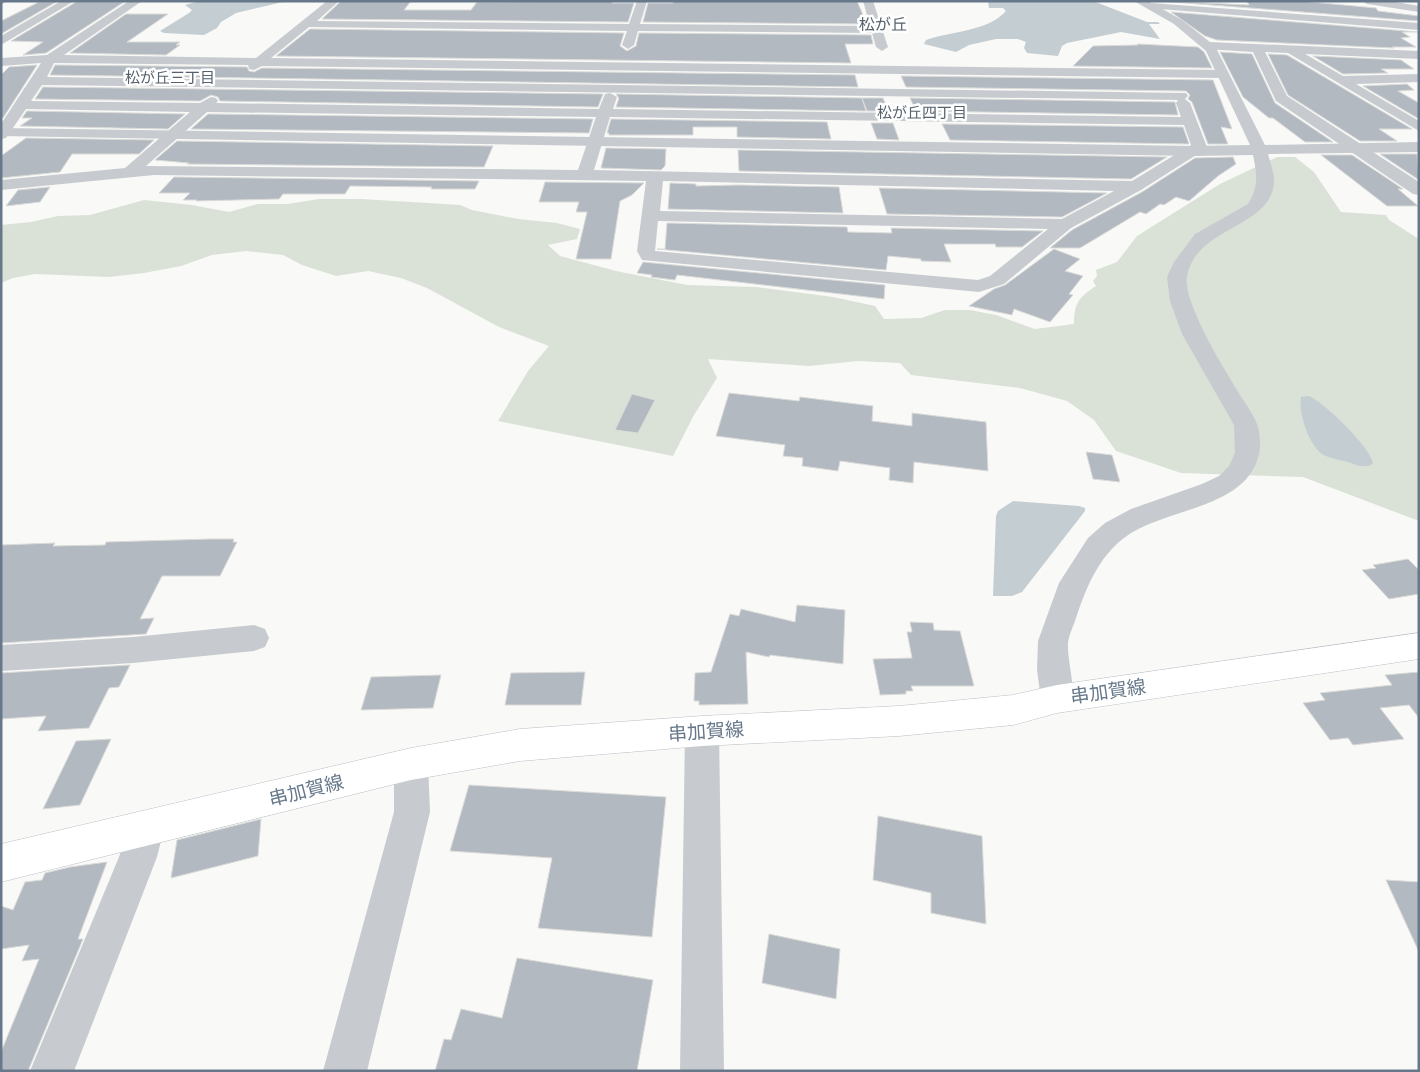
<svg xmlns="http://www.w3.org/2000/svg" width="1420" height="1072" font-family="Cabin,'Noto Sans JP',sans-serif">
  <rect width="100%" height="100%" fill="#f9f9f7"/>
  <path fill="#dae2d7" d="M1277,157h18l19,15 27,40 45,3 3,5 30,19v282l-116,-44 -122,-4 -65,-22 -22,-31 -27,-19 -47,-13 -109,-13 -11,-12 -42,-2 -49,5 -101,-7 9,19 -23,37 -21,41 -175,-35 30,-50 21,-25 -50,-19 -72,-39 -26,-10 -33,-7 -32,5 -34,-11 -19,-10 -37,-4 -34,4 -31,11 -37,7 -35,4 -74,-3 -22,4 -12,5v-58l30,-3 27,-6 32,-1 54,-15 48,5 37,7 29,-8h30l31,-5h43l98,6 12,5 46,9 39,4 23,6 -3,10 -29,6 12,11 56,15 71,14 69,2 77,10 42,9 9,13 37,-1 24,-8h25l26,5 39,14 39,-5c0,-21 5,-27 22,-38l-3,-5 4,-5 -1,-6 21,-8 20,-26 83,-52z"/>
  <g fill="#c3cdd2">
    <polygon points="200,1 287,1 236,13 221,22 217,28 204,35 164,33 160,31 189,13 192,10 185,5"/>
    <path d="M988,1h105l54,21h11l2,2h-11l11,15 -39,-7 -54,11 -5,3 -4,10 -31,-3 -3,-5 2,-6 -8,-3h-22l-27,6 -13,7 -32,-8 2,-4c25,-9 61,-8 80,-29l-3,-3h-14z"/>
    <path d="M1309,396c16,7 60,50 64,67l-2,2c-8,3 -15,0 -23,-3 -8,-2 -19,-4 -26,-8 -13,-10 -24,-40 -21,-57z"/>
    <polygon points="1013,501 1079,506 1085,508 1085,511 1022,592 1012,596 993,596 996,516 998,511"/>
  </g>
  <g fill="#b2b9c0" stroke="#dbdbd9">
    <polygon points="341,1 411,1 404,10 471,10 477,2 612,1 612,3 634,3 628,22 322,19"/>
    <polygon points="673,1 857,1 867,24 643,22 648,3 673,3"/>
    <polygon points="1160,1 1249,5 1247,1 1300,1 1376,8 1378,11 1419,16 1419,21"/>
    <polygon points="39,2 56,2 1,34 1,21"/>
    <polygon points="76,2 124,2 46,53 23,55 43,42 11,41"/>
    <polygon points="1171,12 1419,32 1402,32 1410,37 1401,38 1416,47 1392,47 1394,48 1217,40 1205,36"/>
    <polygon points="126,14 168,14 127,42 180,42 176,45 180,45 166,55 70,53"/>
    <polygon points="310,29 624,33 620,46 627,51 636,46 639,33 871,35 873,44 845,44 851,63 276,56"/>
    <polygon points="1137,44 1198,47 1204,52 1212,68 1073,66 1093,46 1138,45"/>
    <polygon points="1220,52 1252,54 1275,103 1333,142 1305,142 1273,118 1269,118 1243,97"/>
    <polygon points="1268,54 1287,55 1412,129 1379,129 1397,141 1360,141 1288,95"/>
    <polygon points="1313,56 1401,60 1414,69 1381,69 1388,73 1343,74"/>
    <polygon points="37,65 3,118 1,118 1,75 9,67"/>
    <polygon points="55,65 247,67 249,71 254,72 262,68 855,75 858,87 50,75"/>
    <polygon points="901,76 1213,80 1232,129 1221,127 1228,144 1208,144 1192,102 1188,99 1190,95 1186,91 906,87"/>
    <polygon points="1407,84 1414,90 1398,91 1419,103 1419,119 1363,86"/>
    <polygon points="43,87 603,94 598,107 220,101 218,97 211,95 200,101 35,99"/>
    <polygon points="616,94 862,98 866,111 616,107 619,98"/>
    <polygon points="862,98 883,98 888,111 867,111"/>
    <polygon points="910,98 1175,102 1178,115 916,111"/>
    <polygon points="27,111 185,114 168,129 20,126 32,118 22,118"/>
    <polygon points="208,114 593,119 589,133 191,129"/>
    <polygon points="611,119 827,122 831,139 737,137 737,127 693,127 693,135 609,135 609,133 607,133"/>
    <polygon points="871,123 893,123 899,140 877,139"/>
    <polygon points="942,124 1183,127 1189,144 950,140"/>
    <polygon points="26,138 154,140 139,154 72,154 60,172 1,178 1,156"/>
    <polygon points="177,141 493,146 484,167 187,164 189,163 155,160"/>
    <polygon points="606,148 666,149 665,166 661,170 601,168"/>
    <polygon points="738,150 1167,157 1131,179 739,171"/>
    <polygon points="1380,154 1417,154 1419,180"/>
    <polygon points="1321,155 1352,155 1403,189 1398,189 1418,206 1387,206"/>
    <polygon points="1233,157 1236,164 1218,176 1189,201 1176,197 1164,205 1160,204 1146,214 1140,212 1080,248 1050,248 1072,230 1142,192 1195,158"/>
    <polygon points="174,177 479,181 475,189 431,189 432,187 350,186 345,194 283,194 279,199 196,201 197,200 183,200 190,193 159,193"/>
    <polygon points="545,182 644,183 632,195 620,201 611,259 576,259 587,212 576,212 579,202 539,202"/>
    <polygon points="670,183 696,184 696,186 739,185 839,187 843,213 668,209"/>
    <polygon points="50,187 40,202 6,206 18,190"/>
    <polygon points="879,188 1107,193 1062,217 887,214"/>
    <polygon points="667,223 847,227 848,232 892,233 891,228 1043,231 1022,247 996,247 995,244 944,244 951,262 921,261 921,259 888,256 886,270 657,249 665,249"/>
    <polygon points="1054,249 1080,259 1065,271 1083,276 1069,294 1073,295 1050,322 1014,309 1012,315 969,306 994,289 1005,285"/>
    <polygon points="643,262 885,285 884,299 677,275 675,280 651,277 652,275 637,273"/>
    <polygon points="729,393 799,401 800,397 873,406 872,421 912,426 912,413 986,422 988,471 914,462 913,483 889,480 890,468 840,461 838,471 802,466 803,458 783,456 785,445 716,436"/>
    <polygon points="632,394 655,400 638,433 615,430"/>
    <polygon points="1086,452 1112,455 1120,482 1093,479"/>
    <polygon points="210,539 234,539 233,542 237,542 220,576 162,576 140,619 154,618 146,634 1,643 1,545 55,543 53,546 105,545 106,542"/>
    <polygon points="1408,559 1419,570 1419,594 1389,599 1362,570 1376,568 1373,565"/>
    <polygon points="797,605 845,610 843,664 770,655 769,657 746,652 748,704 699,705 699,701 694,701 695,673 711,672 730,614 739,616 741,609 795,622"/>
    <polygon points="910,622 933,623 934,630 960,631 974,686 911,686 913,691 906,691 906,694 880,695 873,659 912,658 907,632 912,632"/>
    <polygon points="130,665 119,687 109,688 89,728 38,731 46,716 1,719 1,673"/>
    <polygon points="585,672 581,705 505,705 511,673"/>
    <polygon points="1419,672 1419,718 1409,705 1380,708 1404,739 1353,745 1348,738 1330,740 1303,703 1325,700 1320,693 1392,685 1385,675"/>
    <polygon points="441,675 433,708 361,710 371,677"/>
    <polygon points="111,739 80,805 43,809 76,741"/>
    <polygon points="469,785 666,797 652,937 538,928 552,858 450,851"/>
    <polygon points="878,816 982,836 986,924 931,913 931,893 873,880"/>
    <polygon points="261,819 258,856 171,878 177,840"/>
    <polygon points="107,862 78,939 83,939 28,1071 1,1071 1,1052 39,959 22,961 29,945 1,949 1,906 13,910 25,882 42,880 45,873 70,867"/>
    <polygon points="1386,880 1419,882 1419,952"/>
    <polygon points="769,934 840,949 836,999 762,983"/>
    <polygon points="517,958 653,980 637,1071 435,1071 444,1039 451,1040 461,1009 502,1018"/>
  </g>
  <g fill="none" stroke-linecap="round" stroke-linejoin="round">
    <g stroke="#bbc0c5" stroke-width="1">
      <polygon id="secondary" points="1419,633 1419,659 1057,713 1013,725 899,736 702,746 520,761 411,780 1,882 1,844 411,748 520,729 702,716 899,706 1013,695 1057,685"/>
    </g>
    <g fill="#c7cbcf" fill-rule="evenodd">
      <polygon points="1,1 7,1 1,5"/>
      <path d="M129,1h13l-78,54 192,3 71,-57h12l-22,20 312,3 8,-23h10l-7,23 230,2 -7,-25h10l15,46 -6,4 -6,-4 -4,-14 -234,-2 -4,14 -6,4 -6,-4 5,-14 -318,-4 -38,31 951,12 7,4 -7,4 -960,-12 -8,4 -5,-1 -1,-4 -194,-2 -7,14 1139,16 2,3 -3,3 5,4 17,44 -3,3 -63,40 -70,38 -67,56 -25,8 -337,-32 -5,-9 9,-70 -492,-6 -153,15v-10l124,-12 65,-56 -164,-3 -20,29 -5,1v-15l40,-61 -40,3v-8l46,-3zM42,85l1136,15 -2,3 5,14 -568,-8 4,-12 -7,-4 -5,1 -6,15 -383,-6 2,-2 -2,-3 -5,-1 -11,6 -169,-2zM207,112l389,5 -18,53 -432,-4zM610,117l574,8 7,20 -59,36 -538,-11zM663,181l451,10 -52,28 -402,-8zM658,221l390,8 -58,47 -12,4 -323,-29z"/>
      <polygon points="1151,3 1419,23 1419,30 1147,8 1147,4"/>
      <polygon points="1209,42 1419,51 1419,59 1305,54 1343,76 1419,74 1419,82 1356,84 1419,121 1419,131 1288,53 1265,52 1287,96 1419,182 1419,195 1413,194 1276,101 1253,52 1205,49 1203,46"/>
      <polygon points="254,625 265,629 269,638 265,647 254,651 133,663 1,671 1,645 133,637"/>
      <polygon points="702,716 714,720 719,731 724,1071 680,1071 685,731 690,720"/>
      <polygon points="411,748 423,753 428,764 430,812 367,1071 323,1071 394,812 394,764 399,753"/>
      <polygon points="146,811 159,816 164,829 157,857 74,1071 30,1071 119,857 133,816"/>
    </g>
    <g fill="#c7cbcf" fill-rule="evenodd">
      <polygon points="61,1 74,1 1,45 1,36"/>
      <path d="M1134,1h14l34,19 33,26 50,99 154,-3v10l-151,2c2,8 6,18 6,26 0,48 -77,45 -87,96 -2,11 4,26 8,36 12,30 29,56 45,83 6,9 13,19 17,29 3,7 4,23 2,30 -12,56 -97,54 -135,84 -26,20 -38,50 -48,80 -2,7 -7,16 -8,25 -1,21 10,47 1,66l-12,4 -12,-4 -4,-10 -4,-29 1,-29 21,-58 29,-45 17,-15 26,-14 71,-25 17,-8 10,-10 6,-13 -1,-28 -52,-91 -12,-33 -3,-24 7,-15 21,-28 53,-30c11,-17 9,-30 5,-49l-59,1 -1193,-20v-8l1193,18 56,-1 -44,-94 -32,-27z"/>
      <polygon points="1362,1 1390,1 1419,6 1419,12 1367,4"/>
    </g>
    <use href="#secondary" fill="#fff" fill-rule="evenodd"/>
  </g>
  <g text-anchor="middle" stroke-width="5" stroke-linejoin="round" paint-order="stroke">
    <g font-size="15" fill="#55626e" stroke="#fff">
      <text x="170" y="83">松が丘三丁目</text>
      <text x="922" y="118">松が丘四丁目</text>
    </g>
    <g font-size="16" fill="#55626e" stroke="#fff">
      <text x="883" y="30">松が丘</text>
    </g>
    <g font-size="19" fill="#66788a" stroke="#fff">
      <text transform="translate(1108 691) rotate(-8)" y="7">串加賀線</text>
      <text transform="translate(706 731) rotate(-4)" y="7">串加賀線</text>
      <text transform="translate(306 790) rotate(-14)" y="7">串加賀線</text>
    </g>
  </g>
  <rect width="1420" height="1072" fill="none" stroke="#66788a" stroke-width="5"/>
</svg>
